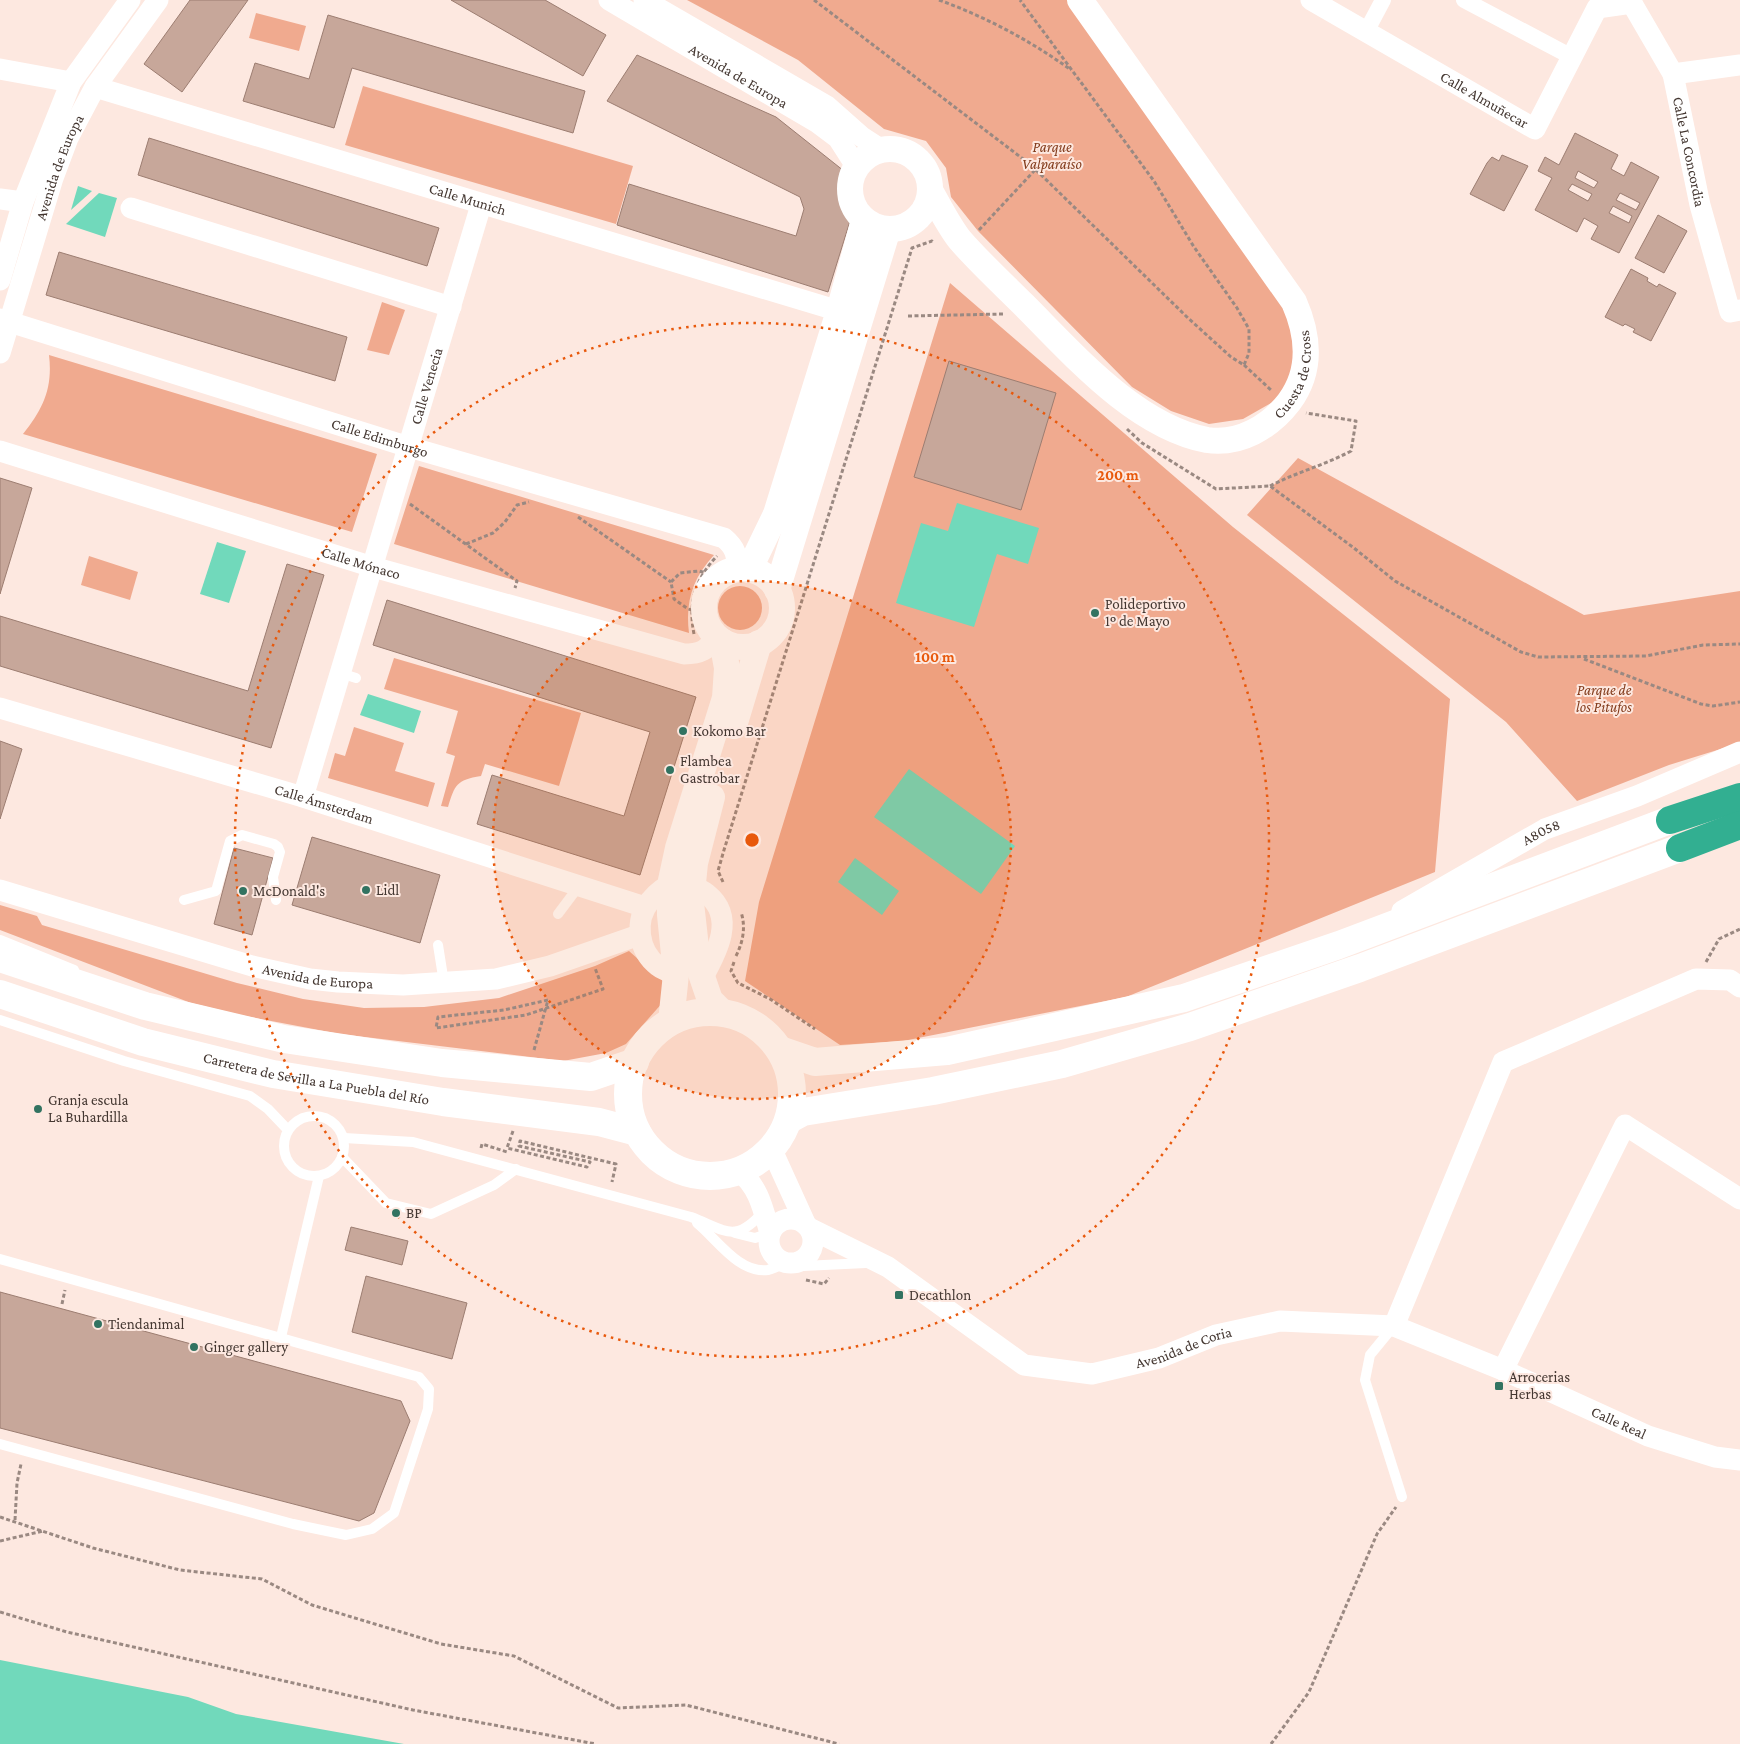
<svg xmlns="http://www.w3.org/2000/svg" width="1740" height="1744" font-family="'Crimson Pro',serif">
  <rect width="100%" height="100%" fill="#fde8e0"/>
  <g fill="#f0aa8f">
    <polygon points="687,0 1069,0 1284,309 1292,330 1295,356 1290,380 1280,398 1243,419 1209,424 1171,411 1132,387 978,231 951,197 946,168 926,141 884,129 798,60"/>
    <polygon points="256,13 306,26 299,51 249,38"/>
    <polygon points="363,86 633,166 616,224 345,145"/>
    <polygon points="950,283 1233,527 1450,699 1435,872 1126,997 903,1041 840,1045 745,981 759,902"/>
    <polygon points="382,302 405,310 389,355 367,350"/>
    <path d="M49,355l328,99 -25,78 -329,-98c20,-25 30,-46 26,-79z"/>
    <polygon points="1298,458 1584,615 1740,591 1740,743 1669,765 1577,801 1506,722 1247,515"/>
    <path d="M419,466l295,89c-21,23 -29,46 -25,78l-295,-89z"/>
    <polygon points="89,556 138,572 130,600 81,585"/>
    <circle cx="740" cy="608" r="22"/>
    <path d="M394,658l187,55 -22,73 -74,-22 -4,12c-25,4 -26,9 -33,31l-7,-1 14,-50 -9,-3 12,-42 -74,-22z"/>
    <polygon points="354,727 404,743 395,771 435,783 428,807 328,778 335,753 345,756"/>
    <polygon points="0,905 37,916 42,925 237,983 303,999 364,1008 424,1007 499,998 595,966 629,951 665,983 664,1001 626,1044 606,1053 563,1061 340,1034 240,1015 191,1003 0,930"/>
  </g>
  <g fill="#71d9bb">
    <polygon points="78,186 92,191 71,210"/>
    <polygon points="99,193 117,198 105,237 66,224"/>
    <polygon points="957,503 1039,528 1028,564 997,554 974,627 896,603 921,523 948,531"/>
    <polygon points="217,542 246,551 229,603 200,594"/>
    <polygon points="368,694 421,711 414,733 360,715"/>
    <polygon points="909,769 1015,846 981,894 874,817"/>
    <polygon points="855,858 899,891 882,915 838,882"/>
    <polygon points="0,1660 188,1697 236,1714 404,1744 0,1744"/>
  </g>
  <g fill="#c7a79a" stroke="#9c7d71" fill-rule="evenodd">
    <polygon points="190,0 248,0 182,92 144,64"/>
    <polygon points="451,0 545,0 606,35 583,76"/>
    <polygon points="328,15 585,91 573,133 352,68 334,128 243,101 255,63 309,79"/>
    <polygon points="637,55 776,117 844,171 845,196 850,221 828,292 617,225 629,184 796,236 804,209 800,197 607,101"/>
    <path d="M1575,133l43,22 -7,14 13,7 7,-14 28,15 -40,76 -28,-14 7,-13 -14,-8 -7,14 -42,-22 17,-32 -14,-7 7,-14 14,8zM1578,171l20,11 -4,6 -19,-10zM1572,184l20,10 -4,7 -20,-11zM1620,193l20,10 -4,7 -20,-10zM1613,206l19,10 -3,7 -20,-10z"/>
    <polygon points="149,138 439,228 427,266 138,175"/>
    <polygon points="1502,155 1528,166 1504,211 1470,194 1487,163 1492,157 1499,161"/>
    <polygon points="1658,215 1687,231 1664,273 1635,258"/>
    <polygon points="59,252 347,337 335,381 46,295"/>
    <polygon points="1631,269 1648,278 1647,281 1657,287 1659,284 1676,293 1651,341 1633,332 1635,329 1625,324 1623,326 1605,317"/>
    <polygon points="949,361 1056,393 1021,510 914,477"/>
    <polygon points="0,478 32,488 0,594"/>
    <polygon points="287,564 324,575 271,748 0,666 0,616 248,691"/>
    <polygon points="387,600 696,697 640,875 477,824 492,775 624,816 650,732 373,645"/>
    <polygon points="0,741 22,749 0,819"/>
    <polygon points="312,837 440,875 420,943 292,905"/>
    <polygon points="234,848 273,858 252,935 214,924"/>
    <polygon points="351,1227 408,1241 402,1265 345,1250"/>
    <polygon points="366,1276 467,1303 452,1359 352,1332"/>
    <polygon points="0,1292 401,1401 410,1421 374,1513 359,1521 0,1428"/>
  </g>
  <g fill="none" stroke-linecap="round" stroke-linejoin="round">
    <g stroke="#9a8982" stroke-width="3" stroke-dasharray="4 2.5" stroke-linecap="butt">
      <polyline points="814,0 1031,165 1188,318 1231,357 1244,365 1249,353 1249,329 1237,308 1194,247 1154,181 1020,0"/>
      <path d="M939,0c47,17 92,41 132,70"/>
      <polyline points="979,230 1035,170"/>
      <polyline points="908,316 1003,314"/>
      <polyline points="1244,365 1271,390"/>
      <polyline points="1127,429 1142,443 1216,489 1270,486 1354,548 1395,581 1521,652 1538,657 1646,656 1703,645 1740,644"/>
      <path d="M1270,486c27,-14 55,-21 81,-35l5,-30 -50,-8"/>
      <polyline points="410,504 517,581 515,588"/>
      <polyline points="578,517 671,582"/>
      <polyline points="466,544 493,533 505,522 517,505 529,502"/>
      <polyline points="705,613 688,609 674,599 671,582 680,573 699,571 720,577"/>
      <path d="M694,634c-6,-31 1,-55 23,-78"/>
      <polyline points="1584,659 1701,704 1713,706 1740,702"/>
      <polyline points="723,882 718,871 724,850 912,248 932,241 934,243"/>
      <path d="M736,956c7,-14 10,-29 5,-44"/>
      <polyline points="734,962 731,971 738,983 770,999 815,1029"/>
      <polyline points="1706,962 1719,939 1740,929"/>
      <polyline points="534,1050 548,1000 504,1010 438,1017 436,1028 526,1015 603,989 595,968"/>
      <polyline points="513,1131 507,1148 587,1167 590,1162 519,1146 520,1141 616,1164 612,1182"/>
      <polyline points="481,1148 482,1144 507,1152"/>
      <polyline points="806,1280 824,1284 829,1278"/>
      <polyline points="62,1304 65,1290"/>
      <polyline points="0,1517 93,1548 180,1570 262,1579 312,1605 441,1644 514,1656 618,1708 686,1705 839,1744"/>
      <polyline points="15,1520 17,1483 21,1464"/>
      <polyline points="0,1541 43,1531"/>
      <polyline points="0,1612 67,1632 413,1710 596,1744"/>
      <polyline points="1271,1744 1309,1692 1377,1534 1396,1507"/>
    </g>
    <g stroke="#fff" stroke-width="10">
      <polyline points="340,673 356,678"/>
      <polyline points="184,900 216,891 230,841 242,835 274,844 278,847 280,852 273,877 276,900"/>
      <polyline points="558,914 579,886"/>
      <polyline points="0,940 74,970"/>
      <polyline points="438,945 444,983"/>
      <polyline points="0,1020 124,1061 250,1096 268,1109 288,1130"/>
      <circle cx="314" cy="1146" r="30"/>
      <path d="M344,1138l69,4 278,75c36,14 44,27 73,-6"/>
      <polyline points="342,1157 386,1203 431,1214 494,1185 516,1169"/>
      <path d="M697,1223c19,15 42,51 71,47 6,-2 13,-5 19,-7"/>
      <polyline points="735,1233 755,1238 770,1233"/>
      <polyline points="0,1259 419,1377 429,1389 428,1409 394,1513 372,1529 346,1535 293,1524 0,1444"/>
      <polyline points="790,1263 803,1266 866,1263"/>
      <polyline points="1393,1327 1370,1355 1365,1380 1402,1497"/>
      <polyline points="281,1337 319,1176"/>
    </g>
    <g stroke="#fff" stroke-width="16">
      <polyline points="1464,0 1572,57"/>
      <polyline points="1366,32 1383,0"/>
    </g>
    <g stroke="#fff" stroke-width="21">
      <path id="s1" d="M609,0l209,123 20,15 18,28"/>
      <polyline points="644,0 827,106 862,137 882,150"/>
      <path id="s2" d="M1311,0l224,129 62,-121 35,-5"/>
      <path id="s3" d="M1630,0l43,74 27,131 30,107 10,-2"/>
      <polyline points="0,69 71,82"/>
      <polyline points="1673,74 1740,65"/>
      <path id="s4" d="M95,87l744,224"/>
      <polyline points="0,199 23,202"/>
      <polyline points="131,208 451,307"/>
      <polyline points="0,280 23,202 71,82 130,0"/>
      <path id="s5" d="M0,319l409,128 315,91c12,10 13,17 13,32"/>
      <path id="s6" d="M0,353l53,-175 15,-40 27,-51 63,-87"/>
      <path id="s7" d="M0,451l373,116 311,87c17,0 23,-4 33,-17"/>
      <path id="s8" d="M0,708l303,89 342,110"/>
      <path id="s9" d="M303,797l178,-592"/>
      <path id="s10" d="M0,890l252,76 58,13 28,3 65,3 93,-6 54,-13 89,-31"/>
      <path id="s11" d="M1402,911l143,-82 92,-33 103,-44"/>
      <path d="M676,974c-6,-2 -13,-4 -18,-8 -20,-15 -24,-46 -8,-65 5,-6 12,-14 21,-16 12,-2 28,2 36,9 29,23 10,58 -4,83"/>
      <polyline points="771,1148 806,1225"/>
      <path d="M739,1171c20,16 24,38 31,62"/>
      <circle cx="791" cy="1241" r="22"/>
      <path id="s12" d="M809,1228l79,39 136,98 68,9 67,-16 57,-23 64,-14 114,5 109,44 145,66 67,21 25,3"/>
      <polyline points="1394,1326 1503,1062 1696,979 1730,980 1740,987"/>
      <polyline points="1503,1370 1625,1125 1740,1199"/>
    </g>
    <g stroke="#fff" stroke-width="26">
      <circle cx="890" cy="189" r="40"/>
      <path id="s13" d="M931,192c9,16 18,34 29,48 20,23 43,44 64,65 50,50 111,121 183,135 32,5 63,-13 82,-38 23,-31 20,-66 5,-100l-214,-302"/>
      <circle cx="743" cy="608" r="39"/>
      <polyline points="749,570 776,514 839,311 864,220"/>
      <polyline points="777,590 888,229"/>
      <polyline points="734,726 759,643"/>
      <polyline points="712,797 695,863 691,903 698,965 710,1000 723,1013"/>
      <polyline points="671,1022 676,974 670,915 670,885 678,848 725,698 727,668 722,641"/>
    </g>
    <g stroke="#fff" stroke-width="28">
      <polyline points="0,958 145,1006 284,1039 442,1063 591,1077 635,1062"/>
      <path id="s14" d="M0,994l143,48 130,32 170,28 156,20 38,10"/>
      <circle cx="710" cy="1094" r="82"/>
      <polyline points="780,1050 815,1062 947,1051 1184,998 1339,945 1670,820"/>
      <polyline points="790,1119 803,1112 933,1091 1062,1064 1190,1027 1360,968 1680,848"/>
    </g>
    <g stroke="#32af91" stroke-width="28">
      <polyline points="1670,820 1740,797"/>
      <polyline points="1680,848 1740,825"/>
    </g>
  </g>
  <circle cx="752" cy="840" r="259" fill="#e8590c" fill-opacity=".12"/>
  <g fill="none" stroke="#e8590c" stroke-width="2.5" stroke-dasharray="2.5 5">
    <circle cx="752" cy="840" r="259"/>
    <circle cx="752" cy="840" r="517"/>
  </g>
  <g fill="#327361" stroke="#fde8e0" stroke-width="2">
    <circle cx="1095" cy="613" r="5"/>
    <circle cx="683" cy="731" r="5"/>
    <circle cx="670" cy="770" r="5"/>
    <circle cx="366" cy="890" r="5"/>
    <circle cx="243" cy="891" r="5"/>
    <circle cx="38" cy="1109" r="5"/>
    <circle cx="396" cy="1213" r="5"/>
    <rect x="894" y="1290" width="10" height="10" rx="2.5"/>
    <circle cx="98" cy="1324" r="5"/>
    <circle cx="194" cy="1347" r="5"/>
    <rect x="1494" y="1381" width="10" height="10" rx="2.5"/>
  </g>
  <g text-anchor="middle" stroke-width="4" stroke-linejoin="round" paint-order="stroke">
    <g font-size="15" fill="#443731" stroke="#fde8e0">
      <text dy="5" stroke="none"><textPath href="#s1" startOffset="150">Avenida de Europa</textPath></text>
      <text dy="5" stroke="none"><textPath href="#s2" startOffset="200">Calle Almuñecar</textPath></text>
      <text dy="5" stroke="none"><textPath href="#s3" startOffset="165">Calle La Concordia</textPath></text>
      <text dy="5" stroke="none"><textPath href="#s6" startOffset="195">Avenida de Europa</textPath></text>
      <text dy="5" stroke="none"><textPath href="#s4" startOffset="389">Calle Munich</textPath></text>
      <text dy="5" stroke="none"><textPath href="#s13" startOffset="501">Cuesta de Cross</textPath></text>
      <text dy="5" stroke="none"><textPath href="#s9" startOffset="429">Calle Venecia</textPath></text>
      <text dy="5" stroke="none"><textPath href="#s5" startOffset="398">Calle Edimburgo</textPath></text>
      <text dy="5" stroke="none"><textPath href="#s7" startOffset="378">Calle Mónaco</textPath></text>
      <text dy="5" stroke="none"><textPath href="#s8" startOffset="338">Calle Ámsterdam</textPath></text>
      <text dy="5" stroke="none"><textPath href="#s11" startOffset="160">A8058</textPath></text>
      <text dy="5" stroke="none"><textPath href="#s10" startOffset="330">Avenida de Europa</textPath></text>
      <text dy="5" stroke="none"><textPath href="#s14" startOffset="328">Carretera de Sevilla a La Puebla del Río</textPath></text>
      <text dy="5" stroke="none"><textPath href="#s12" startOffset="420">Avenida de Coria</textPath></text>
      <text dy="5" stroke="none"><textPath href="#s12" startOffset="879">Calle Real</textPath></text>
    </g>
    <g font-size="15" font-style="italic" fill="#833b1b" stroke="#fde8e0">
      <text x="1052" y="152">Parque<tspan x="1052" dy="17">Valparaíso</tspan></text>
      <text x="1604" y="695">Parque de<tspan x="1604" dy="17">los Pitufos</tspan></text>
    </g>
    <g font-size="15" fill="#443731" stroke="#fde8e0" text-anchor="start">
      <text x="1105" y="609">Polideportivo<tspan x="1105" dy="17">1º de Mayo</tspan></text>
      <text x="693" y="736">Kokomo Bar</text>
      <text x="680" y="766">Flambea<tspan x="680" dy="17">Gastrobar</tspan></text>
      <text x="376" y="895">Lidl</text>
      <text x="253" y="896">McDonald's</text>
      <text x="48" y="1105">Granja escula<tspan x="48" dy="17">La Buhardilla</tspan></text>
      <text x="406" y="1218">BP</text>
      <text x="909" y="1300">Decathlon</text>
      <text x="108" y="1329">Tiendanimal</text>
      <text x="204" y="1352">Ginger gallery</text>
      <text x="1509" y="1382">Arrocerias<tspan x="1509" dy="17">Herbas</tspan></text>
    </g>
  </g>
  <circle cx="752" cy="840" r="8" fill="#e8590c" stroke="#fde8e0" stroke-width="2.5"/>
  <g font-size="15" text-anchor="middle" font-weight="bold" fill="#e8590c" stroke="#fde8e0" stroke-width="4" stroke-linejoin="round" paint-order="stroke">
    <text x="1118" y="480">200 m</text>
    <text x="935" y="662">100 m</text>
  </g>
</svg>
